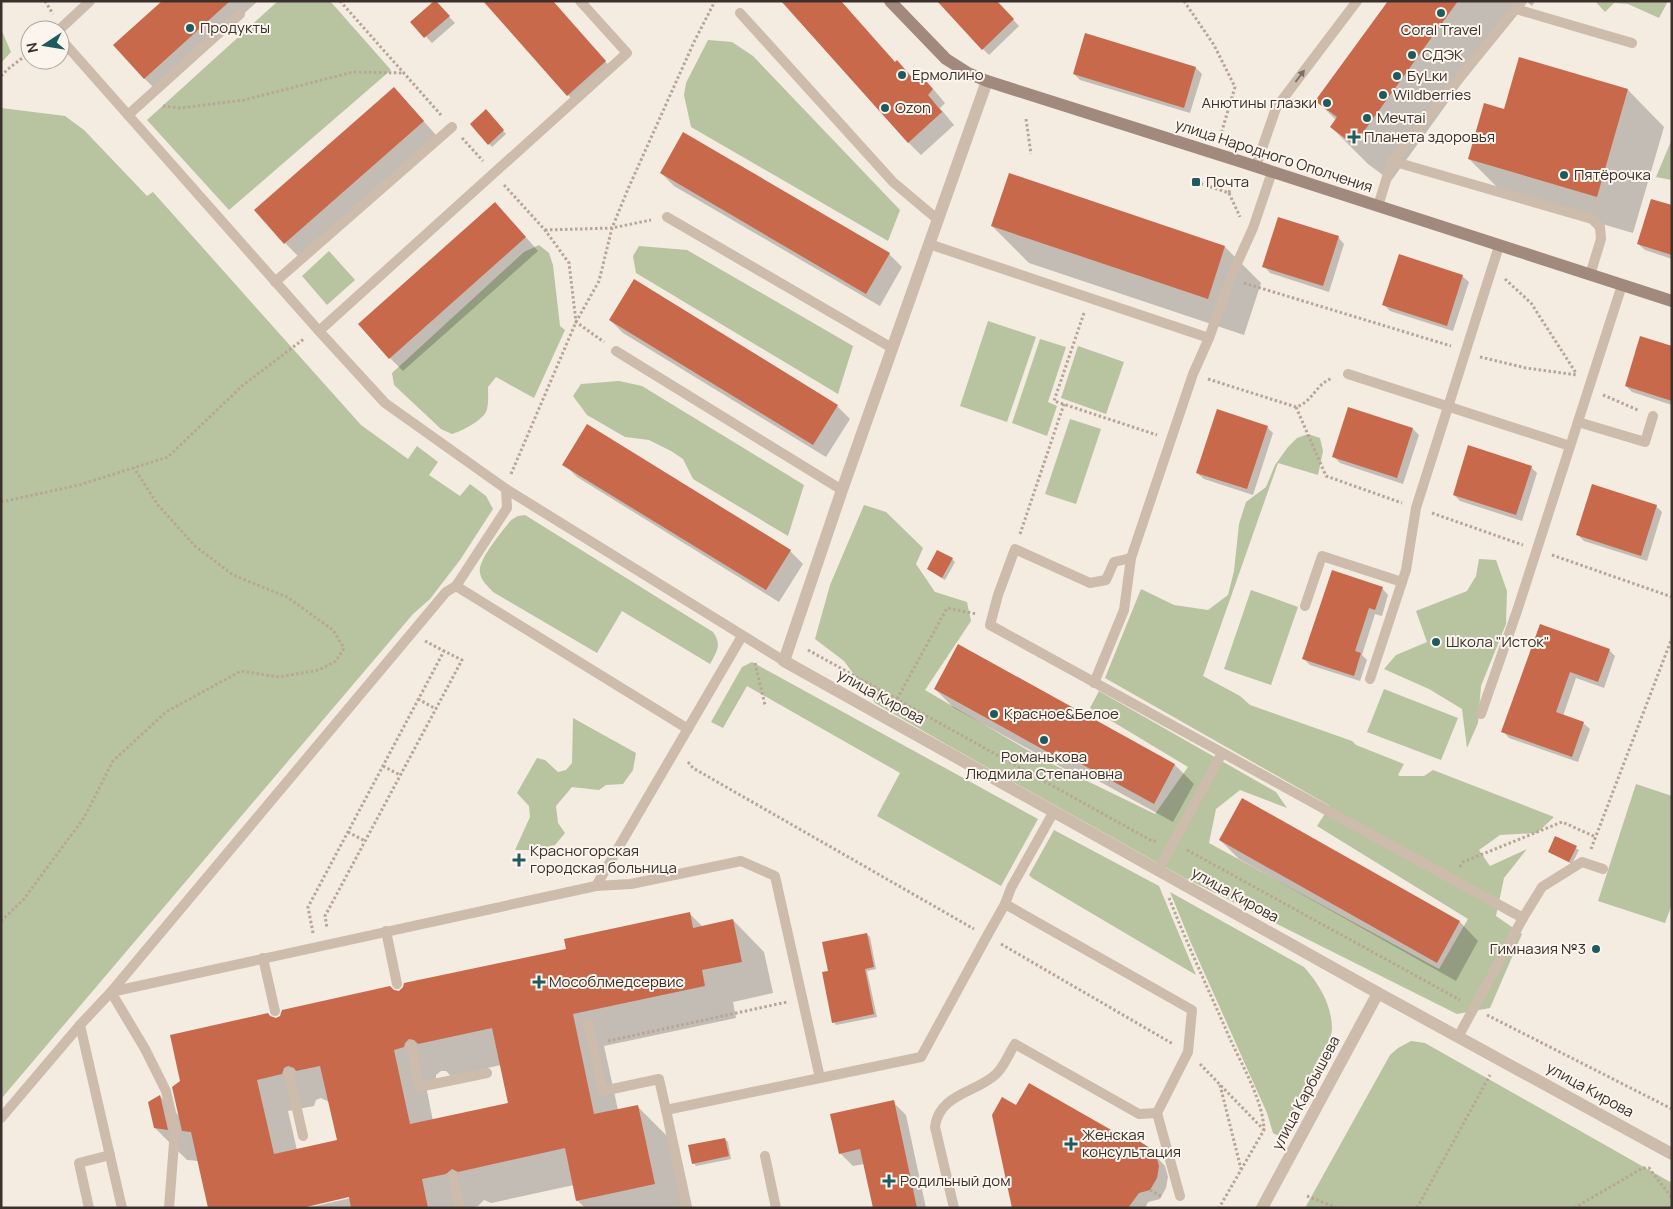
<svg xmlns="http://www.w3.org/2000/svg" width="1673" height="1209" font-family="Manrope,sans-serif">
  <rect width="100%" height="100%" fill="#f4ebe1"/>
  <g fill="#b8c4a0">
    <polygon points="278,1 330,1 391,70 229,210 147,120"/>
    <polygon points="1595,1 1668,1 1659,18 1628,4 1614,3 1605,12"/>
    <polygon points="1,29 11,52 1,63"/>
    <polygon points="708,40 732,42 753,56 900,210 888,241 691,127 684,95 686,83"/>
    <polygon points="1,108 65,116 84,130 147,196 153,192 361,425 408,459 417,446 438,462 429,475 460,496 470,484 486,496 493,509 460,560 430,599 413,614 1,1099"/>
    <polygon points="1672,139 1672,180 1656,177"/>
    <path d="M539,245l10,8 4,12 7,61 5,4 -31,68 -38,-21 -8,10c0,8 1,17 -2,25 -5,9 -24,19 -34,22l-11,-5 -47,-44 -2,-12 132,-121z"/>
    <polygon points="639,246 687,250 853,346 838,394 636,273 633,256"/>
    <polygon points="329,251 355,280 327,305 302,276"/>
    <polygon points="988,321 1036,337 1007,422 960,406"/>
    <polygon points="1040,339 1066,347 1048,402 1057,406 1047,436 1012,423"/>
    <polygon points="1078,346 1124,362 1106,414 1061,398"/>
    <polygon points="619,381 642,386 804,485 788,536 693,479 683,459 671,451 649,440 625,437 587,415 573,396 581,384"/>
    <polygon points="1070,419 1101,429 1076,504 1045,494"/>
    <polygon points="1308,434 1320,438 1323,451 1318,475 1278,463 1203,676 1240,696 1250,705 1352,741 1356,745 1404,764 1398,775 1400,776 1424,776 1433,770 1554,817 1537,833 1500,835 1479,850 1490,866 1527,849 1504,878 1496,916 1522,934 1490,1008 1457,1014 1183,877 949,746 875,703 844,661 815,639 830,585 864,505 886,512 923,548 916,564 935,592 967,602 971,621 925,690 1048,762 1155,814 1188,767 1090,708 1099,691 1276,792 1287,808 1240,790 1216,809 1209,843 1439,969 1468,919 1317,826 1330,806 1105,678 1141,589 1174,605 1208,610 1228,595 1234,571 1239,524 1246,502 1266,487 1275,465 1288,447 1297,438"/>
    <path d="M525,515l188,117c9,13 4,19 -3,32l-88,-53 -25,42 -104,-61c-5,-6 -12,-11 -13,-19 -3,-13 23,-42 31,-53l7,-4z"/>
    <polygon points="1479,559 1496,560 1507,591 1506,624 1481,686 1478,723 1467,748 1462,709 1429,689 1384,669 1396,655 1427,642 1416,611 1467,591 1476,576"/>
    <polygon points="1251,590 1298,607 1271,685 1224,669"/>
    <polygon points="752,662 1038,819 1001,886 877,816 900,773 747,686 723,728 711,722 742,667"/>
    <polygon points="1384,689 1458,718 1441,760 1367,732"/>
    <polygon points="573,718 636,753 633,770 623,784 606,785 599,790 572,787 556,806 558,823 565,833 555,845 533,850 515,850 530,817 529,806 517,793 537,758 545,760 558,772 566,770 572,763"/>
    <polygon points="1636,784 1672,796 1672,904 1665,923 1598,901"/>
    <polygon points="1054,830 1159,886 1196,975 1032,878 1029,875"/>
    <path d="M1170,892l134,75c15,17 28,38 28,62 0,15 -43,89 -53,107l-6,-3 -6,-20 -76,-170z"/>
    <polygon points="1411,1041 1425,1043 1672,1183 1672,1208 1305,1208 1390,1055 1398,1048"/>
  </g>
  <g fill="#0003" fill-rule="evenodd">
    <polygon points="164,1 258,1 157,91 144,78"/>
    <polygon points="552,1 611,68 574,101 568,95"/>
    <polygon points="996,1 1019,26 989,55 983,49"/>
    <polygon points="1389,1 1521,1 1391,181 1368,164 1331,127 1336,120 1317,101"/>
    <polygon points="1526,1 1535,1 1532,6"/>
    <polygon points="441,8 455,23 432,43 412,22"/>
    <polygon points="1520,58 1628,90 1664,127 1633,233 1506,196 1469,159 1505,110"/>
    <polygon points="895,63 915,82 921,77 934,90 945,103 940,108 954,125 921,155 908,142"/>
    <polygon points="1196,68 1202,74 1190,113 1080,80 1074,74"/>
    <polygon points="394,88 436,135 298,256 285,243"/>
    <polygon points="486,111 506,134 492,147 472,124"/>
    <polygon points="661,173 889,254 902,267 880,306 674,186"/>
    <polygon points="1672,206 1672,259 1645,250 1638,244"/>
    <polygon points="508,217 538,251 403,371 390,358"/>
    <polygon points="992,226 1225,247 1261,283 1244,335 1029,263"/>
    <polygon points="1338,237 1344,244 1329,292 1270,273 1264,266"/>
    <polygon points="1462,276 1469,282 1453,331 1390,311 1384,305"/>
    <polygon points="610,320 837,406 850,419 826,457 623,333"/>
    <polygon points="1672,347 1672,405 1632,392 1626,386"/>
    <polygon points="1267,427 1273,433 1253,495 1204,479 1197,473"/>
    <polygon points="1413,429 1419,435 1403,484 1340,463 1334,457"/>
    <polygon points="564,464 790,551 803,564 779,602 577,477"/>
    <polygon points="1531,467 1537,473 1522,521 1460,501 1454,495"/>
    <polygon points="1656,506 1662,512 1647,561 1584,541 1578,535"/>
    <polygon points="952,559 955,562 945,580 928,569"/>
    <polygon points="1382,588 1388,595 1382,616 1375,614 1362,655 1367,660 1360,681 1310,665 1304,659"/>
    <polygon points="1540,625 1609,650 1615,656 1604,688 1576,678 1563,716 1583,723 1590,729 1578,762 1509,738 1503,731"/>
    <polygon points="959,646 1175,765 1194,784 1173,822 1075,768 1072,773 954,708 935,689"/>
    <polygon points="1242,800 1460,922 1478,941 1456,981 1239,859 1220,840"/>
    <polygon points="1556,837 1579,850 1572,864 1549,852"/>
    <path d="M690,914l13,13 30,-7 31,32 9,41 -40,9 3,16 -132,28 14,64 19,-4 32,32 15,70h-99l-8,-8 -3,-15 -83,18 -7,-3 -6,6 -9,2h-162l48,-11 -156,-36 -12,-1 -32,-32 5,-32 20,21 92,-99 4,1 119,-27h4l168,-42zM501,1065l9,39 -77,17 -8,-40 11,-2v-4l5,-4h5l5,5zM321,1098l8,4 9,39 -41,9 -9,-39 26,-5 2,-6z"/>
    <polygon points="867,934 870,937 876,969 867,971 877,1017 836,1025 834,1022 829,972"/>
    <polygon points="893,1102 906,1115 926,1208 874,1208 864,1164 853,1166 840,1153"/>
    <polygon points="1017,1107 1149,1149 1165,1166 1168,1177 1166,1188 1160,1199 1148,1202 1145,1208 1013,1208"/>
    <polygon points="725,1139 728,1142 731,1159 696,1166 694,1163"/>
  </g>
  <g fill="#c8694b" fill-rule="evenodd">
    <polygon points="162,1 230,1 144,79 113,45"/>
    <polygon points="434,1 436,1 450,16 424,38 410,22"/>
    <polygon points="483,1 553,1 606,61 567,96"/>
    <polygon points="781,1 841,1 895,62 897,60 915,81 921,75 933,89 928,95 942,112 908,143"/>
    <polygon points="937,1 997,1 1014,19 982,50"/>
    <polygon points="1388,1 1458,1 1354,145 1330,127 1337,117 1315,101"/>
    <polygon points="1085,33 1196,67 1184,108 1073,74"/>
    <polygon points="1519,57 1628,89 1597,197 1468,159 1484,103 1504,109"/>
    <polygon points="394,87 424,121 284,244 254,210"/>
    <polygon points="486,109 504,130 488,145 470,124"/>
    <polygon points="683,132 890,253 866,294 660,173"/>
    <polygon points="1009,173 1225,246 1208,299 991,226"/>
    <polygon points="1651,199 1672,205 1672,255 1637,244"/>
    <polygon points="495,202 526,237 389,359 358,324"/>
    <polygon points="1278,217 1339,236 1323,286 1262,267"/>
    <polygon points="1399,254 1463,275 1447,326 1382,305"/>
    <polygon points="634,279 838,405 813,445 609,320"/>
    <polygon points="1640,336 1672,346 1672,401 1625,386"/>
    <polygon points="1348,407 1413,428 1397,478 1332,457"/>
    <polygon points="1217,409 1268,426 1247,489 1196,473"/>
    <polygon points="587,424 791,550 766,590 562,465"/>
    <polygon points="1468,445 1532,466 1516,515 1453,495"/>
    <polygon points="1592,484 1657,505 1641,556 1576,535"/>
    <polygon points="937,550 953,558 942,578 927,569"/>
    <polygon points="1332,570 1383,587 1375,610 1369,608 1355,651 1361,653 1354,676 1302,659"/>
    <polygon points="1540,624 1610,649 1598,682 1570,672 1556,712 1584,722 1572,757 1501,732"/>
    <polygon points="958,644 1175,764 1154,804 1056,750 1053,755 934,689"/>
    <polygon points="1242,798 1460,921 1437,963 1219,840"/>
    <polygon points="1555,836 1577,846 1569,862 1548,852"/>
    <path d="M690,912l3,16 40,-9 9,43 -40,8 3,16 -132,28 21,100 44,-9 17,79 -79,17 -11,-53 -107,24 -6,-3 -6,5 -24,5 6,29h-77l-2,-11 -47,11h-94l-17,-76 -9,-1 -10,-44 8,-6 -10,-46 98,-22 2,3 6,2 4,-2 2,-6 108,-24 4,4 5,1 4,-4 1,-4 162,-34 -2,-10zM492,1028l16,75 -98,21 -16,-74 10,-3 1,-4 4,-4 5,1 4,4zM288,1066l6,2 2,3 24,-5 17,74 -63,14 -17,-74 25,-6 2,-6z"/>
    <polygon points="867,933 874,967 865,969 874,1014 832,1023 822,972 828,971 822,942"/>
    <polygon points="1029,1083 1127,1139 1139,1141 1150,1148 1156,1155 1159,1166 1157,1178 1150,1190 1139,1193 1128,1208 1012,1208 992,1115 1002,1097 1016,1105"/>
    <polygon points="160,1095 168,1130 154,1128 148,1102"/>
    <polygon points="894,1100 917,1208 873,1208 860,1149 839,1154 830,1114"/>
    <polygon points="725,1138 729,1156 692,1164 688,1145"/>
  </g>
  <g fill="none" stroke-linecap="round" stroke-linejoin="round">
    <g stroke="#b9a596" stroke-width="3" stroke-dasharray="2.5 2.5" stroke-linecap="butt">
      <polyline points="45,1 53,14"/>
      <polyline points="340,1 441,115"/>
      <polyline points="1184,1 1214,45 1235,87 1221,134"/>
      <polyline points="1,76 8,69 30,52"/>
      <polyline points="163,106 180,108 244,100 353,72 404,73"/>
      <polyline points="1026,119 1031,154"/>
      <polyline points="462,138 483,161"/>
      <polyline points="1196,182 1229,193 1233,178"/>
      <polyline points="504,185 545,230 569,263 576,322 604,342"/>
      <polyline points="1229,193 1240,217"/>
      <polyline points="545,230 612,228 651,220"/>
      <polyline points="1505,279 1531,303 1576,373"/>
      <polyline points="1244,283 1451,346"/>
      <polyline points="1084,313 1054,401 1157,435"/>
      <polyline points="1480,357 1526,368 1577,375"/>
      <path d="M1208,379l88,28c17,-5 20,-24 37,-29"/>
      <polyline points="1603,395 1638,410"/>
      <polyline points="1296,407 1326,476 1402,503"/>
      <polyline points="511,474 576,322 599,281 612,228 628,189 694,42 715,1"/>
      <polyline points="1,502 79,485 168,457 242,386 305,338"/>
      <polyline points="1432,513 1523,545"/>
      <polyline points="1020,534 1064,404"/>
      <polyline points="1552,555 1672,597"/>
      <polyline points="425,641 444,651"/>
      <polyline points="808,650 1152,841 1156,841"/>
      <polyline points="755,663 765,705"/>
      <polyline points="418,699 436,709"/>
      <polyline points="897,699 947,608 977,614"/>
      <polyline points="688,762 693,768 974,929"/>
      <polyline points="383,766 400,775"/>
      <polyline points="348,832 365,841"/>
      <polyline points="1591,849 1672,638"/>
      <polyline points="1187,850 1460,1000"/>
      <polyline points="1460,867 1463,862 1562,822 1596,837"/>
      <path d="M1169,898c19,48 41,95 62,143 12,26 32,60 33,89l-45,78"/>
      <polyline points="1,921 23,900 84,818 113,761 166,712 241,671 279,677 319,670 336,661 344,648 333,630 287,597 233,575 195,546 158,505 134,468"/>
      <polyline points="313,933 308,907 444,651 462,660 325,916 327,928"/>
      <polyline points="1001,944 1173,1044"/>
      <polyline points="1487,1015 1672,1109"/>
      <polyline points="608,1041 787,1002"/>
      <polyline points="1200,1064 1264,1130"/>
      <polyline points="1220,1085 1241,1169"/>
      <polyline points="1150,1190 1162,1197"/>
      <polyline points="1307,1196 1337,1208"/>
      <polyline points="1417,1208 1490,1075"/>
      <polyline points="1574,1208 1643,1168 1649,1168 1672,1198"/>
    </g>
    <g stroke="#cdbbac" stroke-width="10">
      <polyline points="1516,9 1632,43"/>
      <polyline points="740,13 893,182 937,219"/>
      <polyline points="59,30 90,1"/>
      <polyline points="60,38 319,331 385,403 506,489 784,661"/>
      <polyline points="128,115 240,14"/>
      <polyline points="1392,161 1592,219 1600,227 1601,239 1590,275"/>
      <polyline points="1256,166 1276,108 1357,1"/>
      <polyline points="1378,206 1392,161 1522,1"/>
      <polyline points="667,217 892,348"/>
      <polyline points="929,244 1209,338"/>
      <polyline points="275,282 452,127"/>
      <polyline points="319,331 627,53 580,1"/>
      <polyline points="616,351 842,490"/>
      <polyline points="1348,374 1570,446"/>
      <polyline points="1578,422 1645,442 1653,416"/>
      <polyline points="1131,558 1114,562 1106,580 1090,583 1015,549 998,595 990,625 1523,918 1458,1037"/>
      <polyline points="456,586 688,729"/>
      <polyline points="1305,606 1322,556 1402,582"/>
      <polyline points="1370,679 1406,570 1416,508 1499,246"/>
      <polyline points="1094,683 1124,610 1131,558 1193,374 1209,338 1230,279 1253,228 1272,172"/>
      <polyline points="1481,714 1518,608 1622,285"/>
      <polyline points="1158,871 1222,753"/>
      <polyline points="596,886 742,636"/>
      <polyline points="1005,904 1192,1010 1188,1052 1157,1113 1180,1196"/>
      <polyline points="1523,918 1542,887 1582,862 1603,869"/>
      <polyline points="386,931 397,984"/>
      <polyline points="263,958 275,1011"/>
      <polyline points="588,1024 603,1091 659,1079 666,1110"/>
      <polyline points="80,1025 122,1208"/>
      <polyline points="411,1046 419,1087 487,1073"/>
      <polyline points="289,1073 303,1136"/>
      <polyline points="820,1078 921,1057 987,936 1005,904 1011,888 1053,813"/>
      <polyline points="1,1118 80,1025 111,992 446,592 456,586 507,508 506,489"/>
      <polyline points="765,1156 776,1208"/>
      <polyline points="453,1176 460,1208"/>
      <polyline points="89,1208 79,1163 110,1155"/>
      <polyline points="169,1208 175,1130 166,1091 145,1049 111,992 596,886 631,884 741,861 775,876 820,1078 666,1110 687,1207 682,1208"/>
      <path d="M954,1208l-19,-81c4,-33 41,-34 61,-53 8,-7 13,-21 19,-30l124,70 18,-1"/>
    </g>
    <g stroke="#cdbbac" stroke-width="12">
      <polyline points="987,81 842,490 784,661 1378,993 1672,1154"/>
      <polyline points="1262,1208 1378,993"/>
    </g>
    <polyline stroke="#a18a7d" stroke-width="12" points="890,1 946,59 968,73 987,81 1239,161 1672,301"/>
  </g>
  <defs><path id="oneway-solid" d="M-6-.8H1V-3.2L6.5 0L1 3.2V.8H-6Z" transform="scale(1.25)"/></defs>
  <use fill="#7d6f65" href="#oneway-solid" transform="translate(1300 76) rotate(-53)"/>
  <g fill="#1f5a5e" stroke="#fbf5ee" stroke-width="2">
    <circle cx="1441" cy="13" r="5"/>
    <circle cx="190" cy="28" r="5"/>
    <circle cx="1412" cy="55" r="5"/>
    <circle cx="902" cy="75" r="5"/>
    <circle cx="1397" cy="76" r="5"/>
    <circle cx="1383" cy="95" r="5"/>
    <circle cx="1327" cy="103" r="5"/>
    <circle cx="885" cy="108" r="5"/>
    <circle cx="1367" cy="118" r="5"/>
    <path d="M1351.5 129.5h5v5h5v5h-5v5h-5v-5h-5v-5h5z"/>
    <circle cx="1564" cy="175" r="5"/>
    <rect x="1191" y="177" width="10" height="10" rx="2.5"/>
    <circle cx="1436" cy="642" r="5"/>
    <circle cx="994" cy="714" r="5"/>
    <circle cx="1044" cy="740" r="5"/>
    <path d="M516.5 852.5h5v5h5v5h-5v5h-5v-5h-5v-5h5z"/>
    <circle cx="1596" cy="949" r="5"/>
    <path d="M536.5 974.5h5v5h5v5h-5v5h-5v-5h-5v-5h5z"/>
    <path d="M1068.5 1136.5h5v5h5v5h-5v5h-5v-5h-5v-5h5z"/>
    <path d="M886.5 1173.5h5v5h5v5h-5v5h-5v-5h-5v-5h5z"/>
  </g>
  <g text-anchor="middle" stroke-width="4" stroke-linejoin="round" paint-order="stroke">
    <g font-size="15" fill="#3b302b" stroke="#fbf5ee" text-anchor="start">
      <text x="200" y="33">Продукты</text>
      <text x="1441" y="35" text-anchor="middle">Coral Travel</text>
      <text x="1422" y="60">СДЭК</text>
      <text x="912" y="80">Ермолино</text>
      <text x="1407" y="81">БуLки</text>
      <text x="1393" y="100">Wildberries</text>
      <text x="1317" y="108" text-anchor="end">Анютины глазки</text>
      <text x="895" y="113">Ozon</text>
      <text x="1377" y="123">Мечтаi</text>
      <text x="1364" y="142">Планета здоровья</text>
      <text x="1574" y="180">Пятёрочка</text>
      <text x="1206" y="187">Почта</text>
      <text x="1446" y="647">Школа "Исток"</text>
      <text x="1004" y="719">Красное&amp;Белое</text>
      <text x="1044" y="762" text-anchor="middle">Романькова<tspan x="1044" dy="17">Людмила Степановна</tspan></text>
      <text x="530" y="856">Красногорская<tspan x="530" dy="17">городская больница</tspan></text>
      <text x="1586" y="954" text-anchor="end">Гимназия №3</text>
      <text x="549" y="987">Мособлмедсервис</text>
      <text x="1082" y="1140">Женская<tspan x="1082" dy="17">консультация</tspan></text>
      <text x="900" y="1186">Родильный дом</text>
    </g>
    <g font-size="15" fill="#3b302b" stroke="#fbf5ee">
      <text transform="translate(1274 156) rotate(18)" y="5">улица Народного Ополчения</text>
      <text transform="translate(881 697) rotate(29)" y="5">улица Кирова</text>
      <text transform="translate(1235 895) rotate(29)" y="5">улица Кирова</text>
      <text transform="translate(1590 1090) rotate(29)" y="5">улица Кирова</text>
      <text transform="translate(1306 1093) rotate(-62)" y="5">улица Карбышева</text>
    </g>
  </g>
  <rect width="1673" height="1209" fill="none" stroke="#3b302b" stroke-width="5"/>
  <g transform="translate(45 45) rotate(258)"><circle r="24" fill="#fbf5ee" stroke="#aea6a0"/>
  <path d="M0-4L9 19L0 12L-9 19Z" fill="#1f5a5e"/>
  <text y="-8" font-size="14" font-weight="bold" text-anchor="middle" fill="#3b302b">N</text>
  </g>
</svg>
